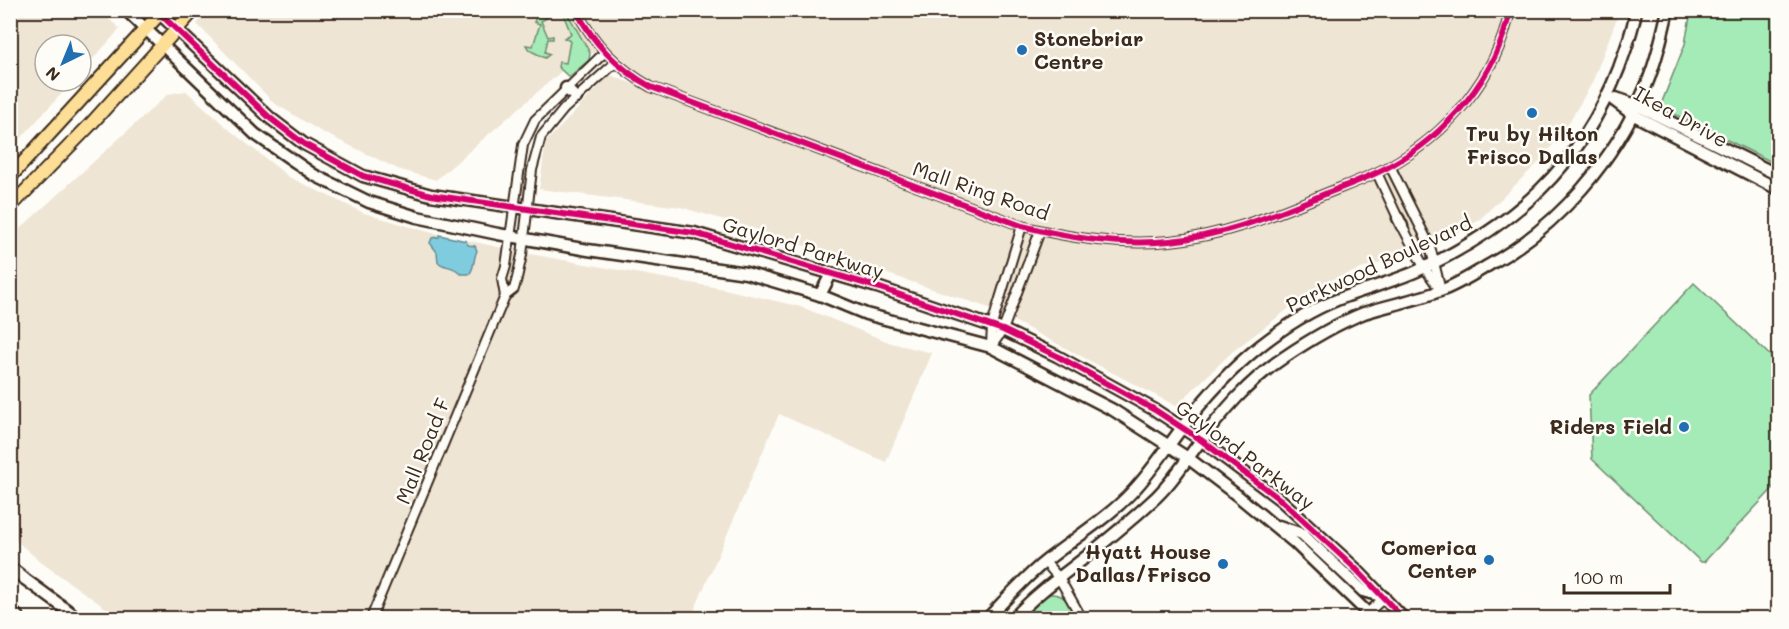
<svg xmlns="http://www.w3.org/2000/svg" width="1789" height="629" font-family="Mali,sans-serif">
  <rect width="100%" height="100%" fill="#fdfcf7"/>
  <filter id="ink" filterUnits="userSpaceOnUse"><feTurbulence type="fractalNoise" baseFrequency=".0167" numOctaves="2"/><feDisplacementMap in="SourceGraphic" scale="12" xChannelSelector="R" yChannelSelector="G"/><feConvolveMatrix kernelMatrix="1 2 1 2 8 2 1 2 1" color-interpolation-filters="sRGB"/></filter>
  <g filter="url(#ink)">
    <g fill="#eee5d4">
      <polygon points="11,10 100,11 120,29 81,72 81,45 45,45 45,81 73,81 11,149"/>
      <polygon points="208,10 1617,11 1617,18 1592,83 1565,129 1541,160 1478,221 1448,238 1322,283 1232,352 1176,406 989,308 746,226 680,207 539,189 546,142 610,75 765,135 586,50 436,180 398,169 320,131 274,103 197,24"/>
      <polygon points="186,91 232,132 289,177 364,213 425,231 530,254 724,289 801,307 891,343 932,353 886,462 779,414 691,618 120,618 42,563 11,536 11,237 168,94"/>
    </g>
    <g fill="#a4ebb8" stroke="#708a6b" stroke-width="1.5">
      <polygon points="562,11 566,11 590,53 589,60 569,77 558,67 559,62 566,63 570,41 564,38 571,34"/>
      <polygon points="1691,11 1778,11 1778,165 1660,107 1685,44"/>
      <polygon points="540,14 547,18 541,21 548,37 553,36 553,39 548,39 545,52 550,54 545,58 529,50 526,45 533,46 540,24 534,22 536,17"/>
      <polygon points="1694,283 1778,363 1778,483 1704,562 1701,562 1592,459 1589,395"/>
      <path d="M1050,594c16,-1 20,11 24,24h-50l20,-21z"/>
    </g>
    <path fill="#80ccdf" stroke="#648b92" stroke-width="1.5" d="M439,235l27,6 2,4 7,1 2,5c-4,7 -2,18 -8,23h-8c-8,-10 -16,-5 -23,-12l-1,-10 -7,-9 2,-5 7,-1z"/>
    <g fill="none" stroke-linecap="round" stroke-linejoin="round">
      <g stroke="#3b2a1e" stroke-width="12">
        <g id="minor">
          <path d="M576,10c18,34 41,58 75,77l371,139c49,12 97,20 148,15 50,-5 97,-23 143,-42 25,-11 51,-19 75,-32 59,-32 109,-90 122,-157"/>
          <polyline points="1390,166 1430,246 1441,291"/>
          <polyline points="1377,173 1398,218"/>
          <polyline points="1402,226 1424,267 1438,287"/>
          <polyline points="505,296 514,289 517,278 522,255 532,170 541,137 564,109 615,63"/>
          <polyline points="991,346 992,325 1022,226"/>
          <polyline points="991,347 1003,330 1040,231"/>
          <polyline points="1045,562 1059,578 1080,615 1080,618"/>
          <polyline points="371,618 505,296 502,279 506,266 523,145 535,120 604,53"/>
          <polyline points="1362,618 1385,597"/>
        </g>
      </g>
      <g stroke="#3b2a1e" stroke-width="15">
        <g id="tertiary">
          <polyline points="126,10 255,134 314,175 369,202 417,217 498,234 588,250 746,273 820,295 866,314 991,347 1113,410 1188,458 1238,496 1295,543 1373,618"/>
          <polyline points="156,10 270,118 304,144 363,176 431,195 694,233 877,287 1003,330 1057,356 1155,410 1201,440 1282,501 1356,569 1403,618"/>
          <polyline points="566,88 576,98"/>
          <polyline points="1608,96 1632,114 1778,189"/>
          <polyline points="1616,98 1636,105 1778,175"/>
          <polyline points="1398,218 1402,226"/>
          <polyline points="820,295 831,274"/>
          <polyline points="1279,526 1302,534 1363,591 1384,597"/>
        </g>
      </g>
      <g stroke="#3b2a1e" stroke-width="15">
        <g id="secondary">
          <polyline points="10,567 26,580 78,618"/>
          <polyline points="10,609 19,618"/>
          <path d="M988,618c19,-20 37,-41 59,-58 29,-23 61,-42 86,-69 18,-19 32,-41 48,-62 22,-29 50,-60 79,-83 24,-19 51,-36 79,-47 26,-10 53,-17 78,-28 96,-44 164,-104 202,-203 7,-20 14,-37 17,-58"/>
          <path d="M1014,618c17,-19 38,-35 59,-51 27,-21 54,-43 79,-66 17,-15 30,-35 44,-54 25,-33 52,-66 87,-89 25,-17 53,-34 81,-45 25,-8 52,-13 76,-22 17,-6 34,-17 49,-26 71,-40 125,-104 157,-179 10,-24 16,-50 22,-76"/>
        </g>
      </g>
      <g stroke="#3b2a1e" stroke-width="16">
        <g id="primary">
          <polyline points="10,177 163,10"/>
          <polyline points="10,207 90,125 194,10"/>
        </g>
      </g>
      <use href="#minor" stroke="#fdfcf7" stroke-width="8"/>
      <use href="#tertiary" stroke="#fdfcf7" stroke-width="10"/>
      <use href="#secondary" stroke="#fdfcf7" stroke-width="10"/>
      <use href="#primary" stroke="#fdde96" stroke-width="12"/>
      <g stroke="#fdfcf7" stroke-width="10">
        <g id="cycleway">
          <polyline points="156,10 270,118 304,144 363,176 431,195 694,233 877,287 1003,330 1057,356 1155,410 1201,440 1282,501 1356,569 1403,618"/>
          <path d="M576,10c18,34 41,58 75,77l371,139c49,12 97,20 148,15 50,-5 97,-23 143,-42 25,-11 51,-19 75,-32 59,-32 109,-90 122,-157"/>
        </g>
      </g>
      <use href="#cycleway" stroke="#d6006c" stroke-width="6"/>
    </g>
  </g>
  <g fill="#1f6fb2" stroke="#fdfcf7" stroke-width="2">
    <circle cx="1022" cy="50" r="6"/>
    <circle cx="1532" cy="113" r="6"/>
    <circle cx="1684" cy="427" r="6"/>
    <circle cx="1489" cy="560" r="6"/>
    <circle cx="1223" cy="564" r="6"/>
  </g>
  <g text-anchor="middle" stroke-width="5" stroke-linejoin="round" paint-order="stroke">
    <g font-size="20" font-weight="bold" fill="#3b2a1e" stroke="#fdfcf7" text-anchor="end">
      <text x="1034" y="46" text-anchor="start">Stonebriar<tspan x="1034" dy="23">Centre</tspan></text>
      <text x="1532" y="141" text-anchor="middle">Tru by Hilton<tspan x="1532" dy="23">Frisco Dallas</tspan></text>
      <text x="1672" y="434">Riders Field</text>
      <text x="1477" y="555">Comerica<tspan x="1477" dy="23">Center</tspan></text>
      <text x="1211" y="559">Hyatt House<tspan x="1211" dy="23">Dallas/Frisco</tspan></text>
    </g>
    <g font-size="20" fill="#3b2a1e" stroke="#fdfcf7">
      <text transform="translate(1681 117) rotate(29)" y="7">Ikea Drive</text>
      <text transform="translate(981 191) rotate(19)" y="7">Mall Ring Road</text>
      <text transform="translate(803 248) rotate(17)" y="7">Gaylord Parkway</text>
      <text transform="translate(1379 264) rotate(-25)" y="7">Parkwood Boulevard</text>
      <text transform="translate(423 451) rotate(-68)" y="7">Mall Road F</text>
      <text transform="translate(1245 455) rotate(37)" y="7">Gaylord Parkway</text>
    </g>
  </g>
  <rect width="1789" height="629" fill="none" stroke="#fdfcf7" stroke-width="36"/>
  <rect x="18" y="18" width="1753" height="593" fill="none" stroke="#3b2a1e" stroke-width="2" filter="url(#ink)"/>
  <g transform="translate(63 63) rotate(223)"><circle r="28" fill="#fdfcf7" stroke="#afa8a0" stroke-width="1.5"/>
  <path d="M0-4.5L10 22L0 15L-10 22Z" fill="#1f6fb2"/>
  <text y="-9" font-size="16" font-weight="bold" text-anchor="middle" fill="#3b2a1e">N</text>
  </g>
  <path d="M1564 584v9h106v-9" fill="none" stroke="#3b2a1e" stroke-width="3"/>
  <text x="1573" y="584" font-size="18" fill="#3b2a1e" stroke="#fdfcf7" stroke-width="4.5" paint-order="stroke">100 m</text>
</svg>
